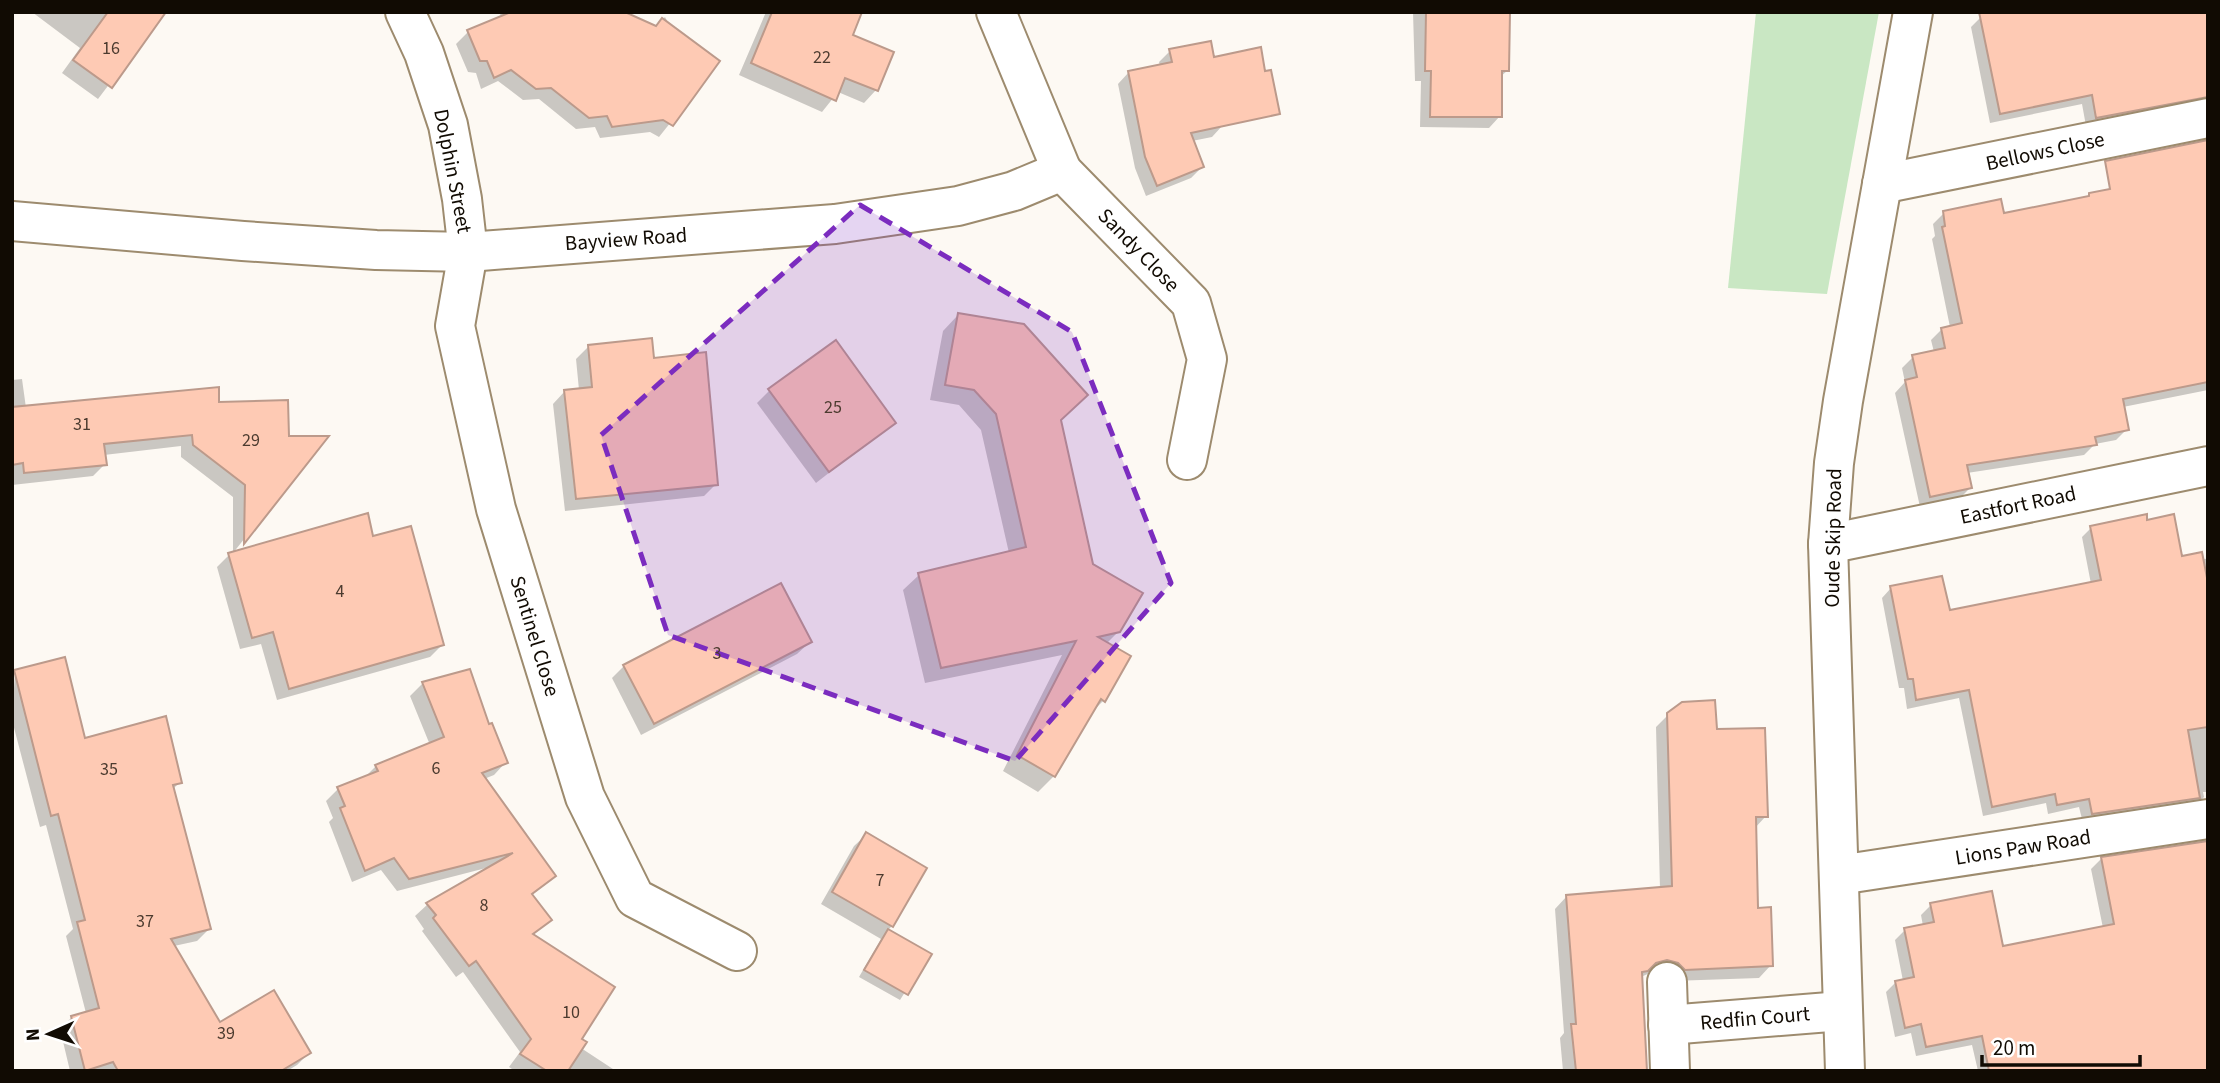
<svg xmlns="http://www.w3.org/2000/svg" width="2220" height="1083" font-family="'Source Sans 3',sans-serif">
  <rect width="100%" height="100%" fill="#fdf9f3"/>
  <polygon fill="#c9e7c3" points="1756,12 1879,12 1827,294 1728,288"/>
  <g fill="#0003">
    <polygon points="32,12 164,12 98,99 62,73 80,48"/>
    <polygon points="499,12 620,12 655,27 665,17 702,83 659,137 650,132 600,138 595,127 576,129 539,99 523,100 498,81 481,89 476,73 468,72 456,44 468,32 502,18"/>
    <polygon points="766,12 860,12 851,36 892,53 876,90 864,103 838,92 822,112 739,75"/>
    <polygon points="1413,12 1508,12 1507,71 1500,77 1500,116 1489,128 1420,127 1421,81 1415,81"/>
    <polygon points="2208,12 2208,100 2086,126 2082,104 1990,123 1971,27 1981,17"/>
    <polygon points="1170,51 1223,125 1212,137 1192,141 1202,167 1191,178 1146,196 1135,168 1118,84 1129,72 1160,66 1159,62"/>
    <polygon points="2208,193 2208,390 2123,407 2127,429 2116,440 2095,444 2084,455 1967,473 1970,488 1959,499 1920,507 1895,393 1905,382 1902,368 1913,357 1934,352 1931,340 1942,329 1950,327 1932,239 1935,236 1933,224 1944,213 2002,215 2085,199 2090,195"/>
    <polygon points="958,315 1060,420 1092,565 1119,631 1106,644 1104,700 1090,714 1054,776 1038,792 1003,771 1062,655 925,683 903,590 919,575 1009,553 981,430 959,405 930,400 943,331"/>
    <polygon points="588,347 653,360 716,484 704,496 565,511 553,404 565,391 579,390 576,359"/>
    <polygon points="22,379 26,408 217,404 287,438 325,437 233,553 233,497 181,457 181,446 104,455 105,464 93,476 12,485 12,380"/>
    <polygon points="770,390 894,422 816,483 757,403"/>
    <polygon points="2145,522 2180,558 2208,559 2208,792 2203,792 2204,797 2195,806 2083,823 2079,807 2048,814 2046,803 1983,816 1959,698 1907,709 1904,688 1899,688 1882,598 1891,588 1948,612 2091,584 2082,537 2091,528"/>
    <polygon points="229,555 442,645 430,657 277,700 261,644 240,649 217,567"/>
    <polygon points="810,642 797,654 641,735 612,678 624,666"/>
    <polygon points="469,671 488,727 506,762 494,775 484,779 553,876 531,896 550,920 532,936 579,1039 581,1048 616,1071 515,1071 509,1067 520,1052 463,972 456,977 422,931 424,929 415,916 428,904 490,867 397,891 381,870 352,882 329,822 333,818 326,801 338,789 363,779 376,766 430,745 410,696 422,684"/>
    <polygon points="15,672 84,740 180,782 172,790 209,929 197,941 174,946 219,1024 309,1053 297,1065 287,1071 148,1071 155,1056 108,1071 70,1071 60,1029 72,1017 86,1013 66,936 73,929 46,825 40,827 12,720"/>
    <polygon points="1669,714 1715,731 1766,816 1754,829 1756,910 1771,965 1759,978 1672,981 1652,972 1641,977 1646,1071 1563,1071 1560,1038 1564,1033 1555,909 1567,896 1660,889 1656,727"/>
    <polygon points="867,834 892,926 888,930 929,954 900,1000 859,977 881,939 821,904 854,846"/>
    <polygon points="2101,859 2208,1071 1978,1071 1972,1045 1916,1056 1911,1033 1895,1037 1886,992 1896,982 1903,981 1895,940 1905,930 1923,926 1921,915 1931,905 2002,948 2103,928 2091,869"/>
  </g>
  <g fill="#fecab4" stroke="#bc9a8b" stroke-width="2">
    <polygon points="108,12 166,12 112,88 73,60"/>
    <polygon points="511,12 625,12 656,26 662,18 720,61 673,126 663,120 612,127 607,116 589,118 551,88 536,89 511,70 494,78 487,61 480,61 467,30"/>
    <polygon points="772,12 862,12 853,35 894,52 878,91 845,78 836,101 751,63"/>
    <polygon points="1426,12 1510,12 1509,71 1502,71 1502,117 1430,117 1431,71 1425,71"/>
    <polygon points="1979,12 2208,12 2208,97 2096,118 2092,95 2000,114"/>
    <polygon points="1211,41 1214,57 1261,47 1265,71 1271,70 1280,114 1191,133 1204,167 1157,186 1145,157 1128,71 1172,62 1169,49"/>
    <polygon points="2208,140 2208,382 2123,399 2129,430 2095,437 2097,445 1967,465 1972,488 1930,497 1905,380 1917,377 1912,355 1945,348 1941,328 1962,323 1942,227 1945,226 1943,211 2001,199 2004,213 2089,196 2089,193 2110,189 2105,161"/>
    <polygon points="958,313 1024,324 1088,395 1061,420 1093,564 1143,593 1120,632 1098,637 1131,656 1105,702 1101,699 1055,777 1017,755 1076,641 941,668 918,573 1026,547 996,414 974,390 945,385"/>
    <polygon points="652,338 654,358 706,352 718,485 576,499 564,390 592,387 588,345"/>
    <polygon points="836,340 896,423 829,472 768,389"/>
    <polygon points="219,387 219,402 288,400 289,436 329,436 244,544 245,485 193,445 192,435 104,444 107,465 24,473 23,463 12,465 12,407"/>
    <polygon points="368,513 373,536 411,526 444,645 289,689 273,632 252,638 228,553"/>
    <polygon points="2147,514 2147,520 2174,514 2182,556 2202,552 2208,583 2208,727 2188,730 2200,798 2092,814 2089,799 2057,805 2055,794 1992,807 1969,690 1916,700 1913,679 1908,679 1890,586 1942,576 1950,610 2101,580 2090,526"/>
    <polygon points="781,583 812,642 654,724 623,665"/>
    <polygon points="65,657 85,738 166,716 182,783 173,785 211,929 171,939 220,1022 274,990 311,1053 281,1071 118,1071 113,1062 85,1071 71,1016 99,1008 77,922 85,920 58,814 51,816 14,670"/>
    <polygon points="470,669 489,724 492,723 508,763 482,773 556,876 532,894 552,920 533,934 615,987 582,1039 587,1042 568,1071 547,1071 520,1054 531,1039 476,961 469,966 433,918 436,915 426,903 513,853 409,879 394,858 365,871 340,808 345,806 337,787 378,771 375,765 444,737 422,682"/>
    <polygon points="1715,700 1717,729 1765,728 1768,817 1756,817 1758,908 1771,907 1773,966 1685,970 1678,963 1667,960 1656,963 1648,971 1642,972 1647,1071 1576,1071 1571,1024 1576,1024 1566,895 1672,886 1667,713 1682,702"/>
    <polygon points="866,832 927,868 893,927 832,892"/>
    <polygon points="2208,841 2208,1071 1989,1071 1982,1036 1926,1047 1921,1024 1905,1028 1895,981 1914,977 1904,928 1934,922 1930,903 1992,891 2003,946 2114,924 2101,857"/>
    <polygon points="888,929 932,954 908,995 864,970"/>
  </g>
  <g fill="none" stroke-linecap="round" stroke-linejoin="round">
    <g stroke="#9d8b6e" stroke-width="42">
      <g id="street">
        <polyline points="405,12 424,53 448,125 462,199 468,252 455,326 496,509 585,797 635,898 737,951"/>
        <polyline points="1062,171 1191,303 1207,359 1187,460"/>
        <polyline points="1882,184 2208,118"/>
        <polyline points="12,221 243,241 376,250 468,252 835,224 958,206 1014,191 1062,171 996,12"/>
        <polyline points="1828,544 2208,466"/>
        <polyline points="1839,875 2208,819"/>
        <polyline points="1667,982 1670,1071"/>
        <polyline points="1668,1025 1842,1011"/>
        <polyline points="1845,1071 1828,544 1834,463 1843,401 1913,12"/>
      </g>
    </g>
    <use href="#street" stroke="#fff" stroke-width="38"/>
  </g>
  <path fill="#7b2cbf" fill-opacity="0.2" stroke="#7b2cbf" stroke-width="5" stroke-dasharray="14 9" stroke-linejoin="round" d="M860,205l212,127 99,251 -156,178 -347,-126 -67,-200z"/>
  <g text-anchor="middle" stroke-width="5" stroke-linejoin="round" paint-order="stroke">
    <g font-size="18" fill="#4c3b2f">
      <text x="111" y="54">16</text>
      <text x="822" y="63">22</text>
      <text x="833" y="413">25</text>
      <text x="82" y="430">31</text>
      <text x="251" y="446">29</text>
      <text x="340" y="597">4</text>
      <text x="717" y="659">3</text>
      <text x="436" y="774">6</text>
      <text x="109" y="775">35</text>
      <text x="880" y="886">7</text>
      <text x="484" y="911">8</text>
      <text x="145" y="927">37</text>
      <text x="571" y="1018">10</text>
      <text x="226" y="1039">39</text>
    </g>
    <g font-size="21" fill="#110b03" stroke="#fff">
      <text transform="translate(2045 151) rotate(-12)" y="7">Bellows Close</text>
      <text transform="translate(453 171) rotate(79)" y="7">Dolphin Street</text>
      <text transform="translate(626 239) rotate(-4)" y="7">Bayview Road</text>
      <text transform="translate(1139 250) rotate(46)" y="7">Sandy Close</text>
      <text transform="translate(2018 505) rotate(-12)" y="7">Eastfort Road</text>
      <text transform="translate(1833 538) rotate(-89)" y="7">Oude Skip Road</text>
      <text transform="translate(535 636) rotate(73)" y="7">Sentinel Close</text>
      <text transform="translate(2023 847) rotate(-9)" y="7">Lions Paw Road</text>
      <text transform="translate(1755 1018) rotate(-5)" y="7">Redfin Court</text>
    </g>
  </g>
  <rect width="2220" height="1083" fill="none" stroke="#110b03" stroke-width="28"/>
  <g transform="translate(49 1034) rotate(267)" stroke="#ffffff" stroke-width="5" paint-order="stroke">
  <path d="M0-5L12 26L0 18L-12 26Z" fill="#110b03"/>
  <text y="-10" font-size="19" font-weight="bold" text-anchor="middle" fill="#110b03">N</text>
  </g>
  <path d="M1982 1055v10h158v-10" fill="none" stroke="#110b03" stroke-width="3.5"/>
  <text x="1993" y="1055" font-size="21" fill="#110b03" stroke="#ffffff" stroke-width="5" paint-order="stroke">20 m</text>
</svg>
